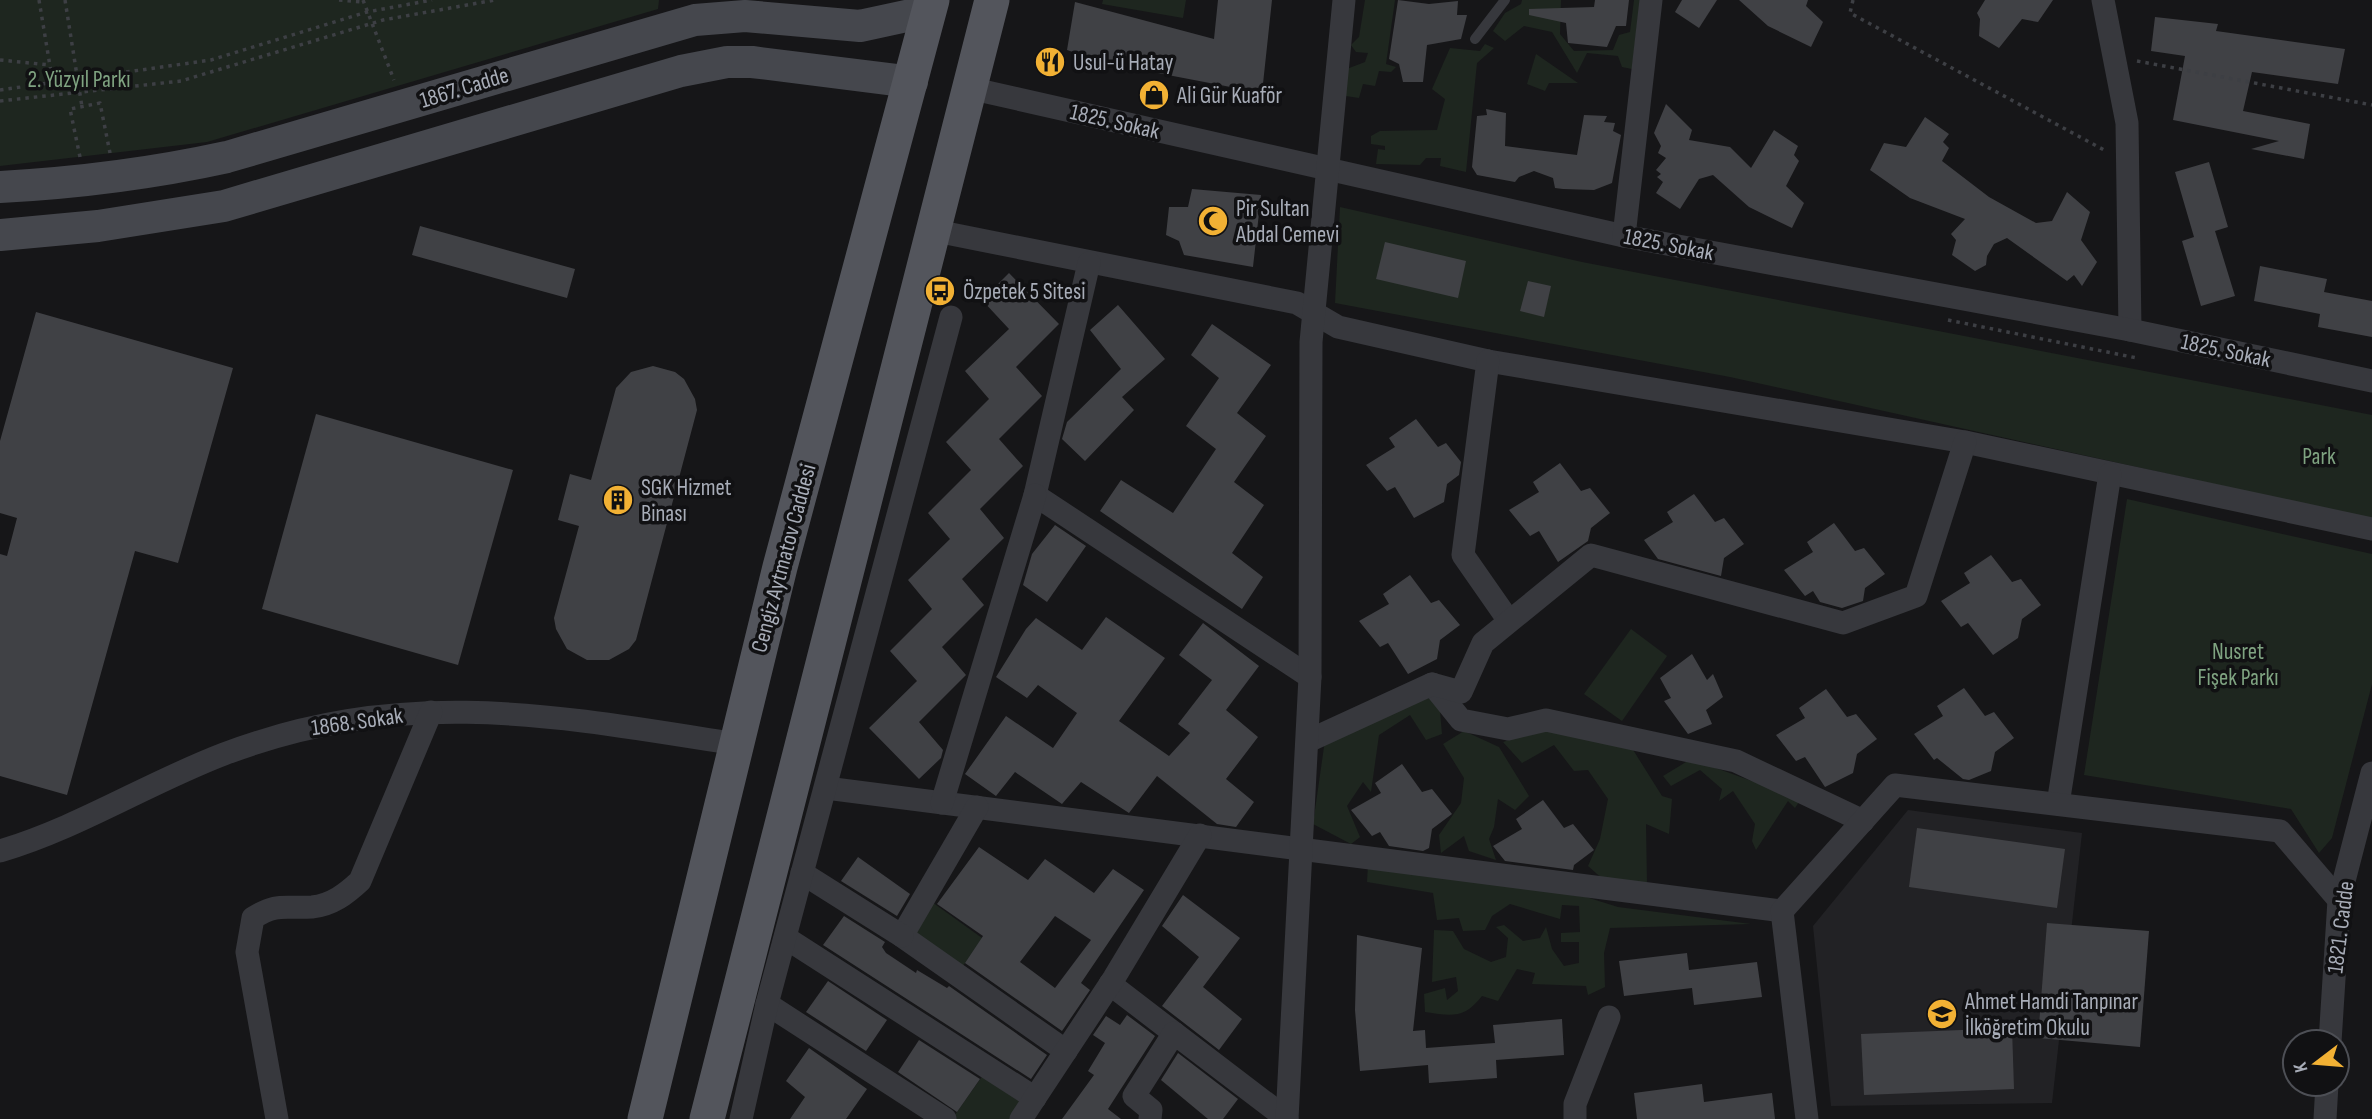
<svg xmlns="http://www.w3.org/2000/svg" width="2372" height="1119" font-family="'Sofia Sans Condensed',sans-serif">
  <rect width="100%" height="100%" fill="#161618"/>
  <polygon fill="#222225" points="1908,810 2082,833 2052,1103 1831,1106 1813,926"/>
  <g fill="#1e261f">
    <polygon points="0,0 659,0 658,9 207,142 0,166"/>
    <polygon points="1103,0 1186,0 1183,18 1102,4"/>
    <polygon points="1365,0 1395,0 1386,64 1396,67 1391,72 1379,71 1375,86 1363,84 1359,98 1339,95 1344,70 1365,62 1368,53 1356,52 1351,45 1359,37"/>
    <polygon points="1522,0 1561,0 1560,34 1574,51 1613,50 1619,35 1630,32 1634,0 1640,0 1632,69 1622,67 1618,56 1587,53 1577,73 1552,32 1524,26 1505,41 1493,31 1505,13 1521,4"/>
    <polygon points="1485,44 1494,48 1477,63 1466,172 1440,166 1441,158 1426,158 1420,165 1376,164 1378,149 1385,150 1385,146 1371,144 1371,136 1380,131 1437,130 1445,99 1432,89 1450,48 1480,51"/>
    <polygon points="1536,54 1578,83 1549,83 1545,91 1527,84"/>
    <polygon points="1340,207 1582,262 2372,415 2372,519 1730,377 1335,303"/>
    <polygon points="2127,499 2372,554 2372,684 2332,838 2319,853 2291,809 2084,775"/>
    <polygon points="1631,629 1667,656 1622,721 1584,694"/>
    <polygon points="1428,696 1440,711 1442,734 1426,740 1410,715 1379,735 1371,792 1363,782 1347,806 1360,837 1351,844 1313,824 1325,740"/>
    <polygon points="1545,728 1630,745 1662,796 1672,799 1669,834 1646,824 1647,884 1605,881 1588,866 1600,839 1608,799 1588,770 1574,771 1554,745 1522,763 1503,742"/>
    <polygon points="1464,731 1499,747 1529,796 1515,810 1498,799 1494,827 1489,839 1496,860 1469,851 1464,836 1441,853 1439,835 1461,803 1464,778 1443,744"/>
    <polygon points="1691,759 1801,799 1795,808 1788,801 1756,850 1752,841 1755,824 1733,791 1719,801 1722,789 1700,770 1671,786 1663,776"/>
    <path d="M1368,864l218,33 32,10 133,17 -141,4 -6,25 1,34 -17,8 -2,-9 -54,-2 3,-11 -18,-4 -19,32 -16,-5c-18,23 -30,20 -57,16l-1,-18 21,-6 2,12 11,-9 -2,-14 -24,5 2,-52 19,1 11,18 27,13 15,-5 2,-19 -12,-11 8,-2 19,16 17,-3 6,-11 6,22 12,17 15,-3v-21h-18v-9l19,-1 -1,-26 -17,-1 -2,14 -50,-15 -18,12 -7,14 -22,1 -4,-13 -22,2 -4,-27 -66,-11z"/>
    <polygon points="925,897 982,938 961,969 902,936"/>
    <polygon points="988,1068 1035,1098 1021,1119 952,1119"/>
  </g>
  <g fill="#404145" fill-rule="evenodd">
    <polygon points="1218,0 1272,0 1262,93 1105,63 1067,50 1075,2 1214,39"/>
    <polygon points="1398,0 1429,4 1458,1 1457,15 1467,15 1461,39 1427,45 1423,82 1403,82 1399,64 1389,59"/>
    <polygon points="1595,0 1629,0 1626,26 1616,26 1607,47 1568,43 1566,23 1529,15 1529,9 1594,7"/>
    <polygon points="1682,0 1717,0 1699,28 1675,12"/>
    <polygon points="1739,0 1808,0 1806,6 1823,22 1811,47 1768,26"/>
    <polygon points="1985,0 2053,0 2038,22 2022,19 1999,48 1979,36 1980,19 1977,13"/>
    <polygon points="2155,17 2218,24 2216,31 2345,49 2338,84 2252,72 2243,111 2310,124 2304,159 2251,149 2279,141 2173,120 2185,56 2151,51"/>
    <polygon points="1666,104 1692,130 1689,140 1730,147 1751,168 1774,130 1798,146 1794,155 1799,161 1786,186 1804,203 1792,228 1749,207 1713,175 1699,179 1680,209 1656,193 1663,182 1657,177 1661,174 1656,170 1666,158 1658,153 1661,146 1654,133"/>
    <polygon points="1486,109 1506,113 1505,146 1577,155 1584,115 1607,116 1604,122 1615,123 1613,131 1621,135 1612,183 1594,190 1563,189 1555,188 1553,178 1534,171 1519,177 1515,182 1477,175 1472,167 1477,116 1487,115"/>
    <polygon points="1925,117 1949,134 1943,142 1949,148 1942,161 1989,197 2036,223 2052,221 2067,192 2090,212 2081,240 2097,262 2082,286 2074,275 2067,281 2007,238 1994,244 1987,256 1986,265 1975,271 1952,255 1956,240 1951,234 1965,219 1910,198 1870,170 1884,143 1906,147"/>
    <polygon points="2209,162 2228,227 2215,231 2235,296 2201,306 2182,241 2194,237 2175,172"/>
    <polygon points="1192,189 1261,195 1253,267 1184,255 1179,241 1166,235 1169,207 1188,207"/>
    <polygon points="420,226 575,269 567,298 412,255"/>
    <polygon points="1385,242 1466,261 1458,298 1376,279"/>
    <polygon points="2260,266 2327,279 2324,292 2372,301 2372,337 2318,327 2320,314 2254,301"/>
    <polygon points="1009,273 1059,324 1016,367 1042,396 999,439 1023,466 980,509 1004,538 962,579 984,605 942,647 966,675 919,722 943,750 941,758 919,779 869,728 917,681 890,651 932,609 908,580 950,539 928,513 971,470 946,442 989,399 965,371 1009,329 982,300"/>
    <polygon points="1528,281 1551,286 1544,317 1520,311"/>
    <polygon points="1118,305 1165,359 1122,397 1134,410 1085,461 1062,439 1067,422 1121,369 1090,330"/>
    <polygon points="36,312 233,368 178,563 135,551 67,795 0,776 0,554 7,556 17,518 0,513 0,441"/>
    <polygon points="1212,324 1271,365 1237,413 1266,436 1234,482 1264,505 1232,553 1263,577 1242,609 1100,511 1121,480 1173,513 1216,449 1186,426 1219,378 1191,355"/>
    <polygon points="653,366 675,372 684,379 695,399 697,410 636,640 629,649 609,660 587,660 567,649 556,629 554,618 579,526 558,520 570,474 591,480 616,388 631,372"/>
    <polygon points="316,414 513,470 458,665 262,609"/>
    <polygon points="1416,419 1438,447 1446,443 1461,462 1459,475 1447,484 1444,502 1414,518 1395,487 1387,491 1366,465 1395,447 1389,438"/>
    <polygon points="1560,463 1581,491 1590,488 1610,513 1591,528 1588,541 1558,562 1539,531 1530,536 1509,510 1539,492 1533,482"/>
    <polygon points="1694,494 1715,522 1724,518 1744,544 1724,558 1721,576 1658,559 1644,540 1673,522 1667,512"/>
    <polygon points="1834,523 1855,551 1864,548 1885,574 1865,588 1863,601 1842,608 1820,602 1813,591 1805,596 1784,570 1813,552 1807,542"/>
    <polygon points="1055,525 1086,546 1047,602 1023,585 1032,554"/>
    <polygon points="1991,555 2012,582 2021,579 2041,605 2022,619 2018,638 1993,655 1968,623 1961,627 1941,601 1970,583 1964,573"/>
    <polygon points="1410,575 1431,603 1439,600 1460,625 1440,640 1437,659 1408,674 1388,643 1380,647 1359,621 1389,604 1383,594"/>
    <polygon points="1106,617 1165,658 1119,721 1169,756 1190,733 1178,724 1212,680 1179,655 1203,623 1259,666 1226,710 1258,737 1226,779 1254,802 1236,827 1217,824 1157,776 1129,813 1081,782 1062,804 1015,772 996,796 965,774 1006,716 1053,748 1077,713 1038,685 1027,698 996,677 1026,629 1036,618 1082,650"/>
    <polygon points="1692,654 1707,680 1713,674 1723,697 1706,710 1712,724 1688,734 1664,701 1671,698 1660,678"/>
    <polygon points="1964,688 1985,716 1994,712 2014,738 1995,752 1991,771 1969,780 1963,779 1937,758 1934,760 1914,734 1943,716 1937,706"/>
    <polygon points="1826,689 1847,717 1856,714 1877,739 1857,754 1853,773 1825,787 1805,757 1796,761 1776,735 1805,718 1799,708"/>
    <polygon points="1402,764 1422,792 1432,789 1452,814 1432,829 1429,848 1423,851 1389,846 1380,832 1372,836 1351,810 1381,793 1375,783"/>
    <polygon points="1543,800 1564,828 1573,824 1594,850 1574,865 1573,870 1505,861 1493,846 1522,829 1516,819"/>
    <polygon points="1917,828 2065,849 2057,908 1909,887"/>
    <path d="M979,847l49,33 17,-21 49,34 19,-24 31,21 -63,93 9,7 -28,41 -97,-68 18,-27 -46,-32zM1055,916l36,24 -36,48 -35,-26z"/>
    <polygon points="858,857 910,894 897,916 841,881"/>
    <polygon points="1183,895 1240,938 1203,987 1242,1019 1219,1050 1162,1006 1199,957 1162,926"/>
    <polygon points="844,916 885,942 882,947 886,953 916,973 917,970 947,988 949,986 1047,1055 1031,1079 823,945"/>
    <polygon points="2047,923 2149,931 2140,1047 2038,1038"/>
    <polygon points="1357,935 1422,948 1413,1031 1425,1030 1426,1048 1495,1043 1493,1025 1562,1019 1564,1055 1496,1060 1497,1078 1429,1083 1428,1065 1360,1071 1355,1010"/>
    <polygon points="1687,953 1689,970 1757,962 1762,997 1694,1005 1692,988 1624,996 1619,961"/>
    <polygon points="828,981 887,1020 866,1051 806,1012"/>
    <polygon points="1127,1015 1155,1036 1108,1109 1121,1119 1062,1119 1094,1075 1088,1071 1105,1043 1093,1035 1106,1016 1120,1025"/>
    <polygon points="2012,1028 2014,1089 1864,1095 1861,1034"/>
    <polygon points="919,1040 980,1079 957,1112 898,1072"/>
    <polygon points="809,1048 867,1089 846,1119 790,1119 805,1097 786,1081"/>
    <polygon points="1178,1053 1238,1099 1223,1119 1208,1119 1161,1080"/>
    <polygon points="1702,1084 1704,1102 1772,1093 1775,1119 1637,1119 1634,1093"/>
  </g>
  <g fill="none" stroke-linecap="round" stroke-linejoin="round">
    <g stroke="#3d3f44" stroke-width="3.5" stroke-dasharray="3.5 5" stroke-linecap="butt">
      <polyline points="39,0 53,84"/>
      <polyline points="65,0 82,107"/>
      <polyline points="339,0 363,2"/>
      <polyline points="363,0 394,80"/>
      <polyline points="1853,0 1850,13 2106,151"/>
      <polyline points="0,60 50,65"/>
      <polyline points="2137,61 2372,105"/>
      <polyline points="0,90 211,60 367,12 432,0"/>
      <polyline points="0,101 181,81 383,20 495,0"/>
      <polyline points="80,157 70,109 100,103 110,153"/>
      <polyline points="1948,320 2137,358"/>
    </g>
    <polyline stroke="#37383d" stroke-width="10" points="1475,39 1505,0"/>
    <g stroke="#37383d" stroke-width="23">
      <polyline points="2103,0 2127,123 2130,330"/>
      <polyline points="969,88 1624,236 2130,330 2372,381"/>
      <polyline points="931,230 1297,303 1338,327 1488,361 1965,442 2372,529"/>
      <polyline points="1624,236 1651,0"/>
      <polyline points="1089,263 1035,495 1310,677"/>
      <polyline points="1488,361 1463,555 1509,621"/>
      <polyline points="1432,684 1461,720 1508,729 1546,720 1736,761 1863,821"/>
      <polyline points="1308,741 1432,684 1461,692 1483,643 1591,555 1843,623 1916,596 1965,442"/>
      <polyline points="826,788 1782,911"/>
      <polyline points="942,803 1035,495"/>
      <polyline points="2058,804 2110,474"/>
      <polyline points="977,807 902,936 1066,1051"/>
      <path d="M0,851c78,-23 148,-68 224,-97 180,-68 329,-39 512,-10"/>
      <polyline points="802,873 902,936"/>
      <polyline points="786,938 1035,1098"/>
      <polyline points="1110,984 1174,1033"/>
      <polyline points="767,1004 945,1119"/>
      <polyline points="2330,1042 2339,900 2372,773"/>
      <path d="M277,1119l-30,-167 6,-34c25,-16 32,-9 59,-11 20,-2 34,-13 48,-26l71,-169"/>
      <polyline points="741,1119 767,1004 951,317"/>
      <polyline points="1021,1119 1114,978 1200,835"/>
      <polyline points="1150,1119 1151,1110 1134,1096 1174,1033 1287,1119"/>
      <polyline points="1287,1119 1310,677 1311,342 1344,0"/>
      <polyline points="1575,1119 1575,1104 1609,1017"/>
      <polyline points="1807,1119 1782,911 1895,785 2280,831 2339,900"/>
      <polyline points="2325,1119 2327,1084"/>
    </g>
    <g stroke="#45474d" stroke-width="32">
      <path d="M0,187c75,-4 154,-14 227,-30l468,-137 50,-4 115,10 69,-15"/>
      <polyline points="0,235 98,226 224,206 681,71 727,62 752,62 912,82"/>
    </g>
    <g stroke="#53555c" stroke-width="35">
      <polyline points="645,1119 780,567 932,0"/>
      <polyline points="707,1119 992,0"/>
    </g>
  </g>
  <defs>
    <g id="restaurant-disc" transform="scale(1.575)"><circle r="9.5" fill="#f2b134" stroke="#111113"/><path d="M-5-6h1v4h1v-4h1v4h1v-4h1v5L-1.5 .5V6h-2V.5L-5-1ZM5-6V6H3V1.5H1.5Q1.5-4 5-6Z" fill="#111"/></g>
    <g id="shop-disc" transform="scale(1.575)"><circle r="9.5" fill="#f2b134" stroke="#111113"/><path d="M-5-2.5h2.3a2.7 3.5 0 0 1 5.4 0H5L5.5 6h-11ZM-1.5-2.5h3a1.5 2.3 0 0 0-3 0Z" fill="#111"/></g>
    <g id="mosque-disc" transform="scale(1.575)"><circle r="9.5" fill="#f2b134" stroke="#111113"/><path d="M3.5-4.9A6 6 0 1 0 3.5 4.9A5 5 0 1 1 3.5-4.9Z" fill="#111"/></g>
    <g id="bus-disc" transform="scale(1.575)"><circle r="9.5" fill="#f2b134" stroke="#111113"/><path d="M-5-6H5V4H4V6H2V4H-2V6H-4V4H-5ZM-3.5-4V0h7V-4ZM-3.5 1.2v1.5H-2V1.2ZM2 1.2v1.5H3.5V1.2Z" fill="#111"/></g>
    <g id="building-disc" transform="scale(1.575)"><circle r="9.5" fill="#f2b134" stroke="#111113"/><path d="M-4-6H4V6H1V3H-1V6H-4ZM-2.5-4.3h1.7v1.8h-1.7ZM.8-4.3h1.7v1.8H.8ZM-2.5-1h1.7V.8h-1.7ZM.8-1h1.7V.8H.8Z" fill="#111"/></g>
    <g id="school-disc" transform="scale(1.575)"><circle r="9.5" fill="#f2b134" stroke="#111113"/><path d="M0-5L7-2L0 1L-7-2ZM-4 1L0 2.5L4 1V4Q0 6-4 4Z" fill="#111"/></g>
  </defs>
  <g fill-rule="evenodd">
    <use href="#restaurant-disc" x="1050" y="62"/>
    <use href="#shop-disc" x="1154" y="95"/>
    <use href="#mosque-disc" x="1213" y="221"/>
    <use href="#bus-disc" x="940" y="291"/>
    <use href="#building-disc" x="618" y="500"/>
    <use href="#school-disc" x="1942" y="1014"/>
  </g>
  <g text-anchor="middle" stroke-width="7" stroke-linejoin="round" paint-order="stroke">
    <g font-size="23" fill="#a8adb8" stroke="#111113" text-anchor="start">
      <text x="1073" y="70">Usul-ü Hatay</text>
      <text x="1177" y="103">Ali Gür Kuaför</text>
      <text x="1236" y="216">Pir Sultan<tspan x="1236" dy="26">Abdal Cemevi</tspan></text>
      <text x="963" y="299">Özpetek 5 Sitesi</text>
      <text x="641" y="495">SGK Hizmet<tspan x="641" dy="26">Binası</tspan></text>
      <text x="1965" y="1009">Ahmet Hamdi Tanpınar<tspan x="1965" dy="26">İlköğretim Okulu</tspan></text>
    </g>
    <g font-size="23" fill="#7fa381" stroke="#111113">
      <text x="79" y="87">2. Yüzyıl Parkı</text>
      <text x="2319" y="464">Park</text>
      <text x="2238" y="659">Nusret<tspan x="2238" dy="26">Fişek Parkı</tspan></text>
    </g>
    <g font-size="23" fill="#a8adb8" stroke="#111113">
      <text transform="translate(464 87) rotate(-17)" y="8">1867. Cadde</text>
      <text transform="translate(1115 121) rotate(13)" y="8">1825. Sokak</text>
      <text transform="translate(1669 244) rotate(11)" y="8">1825. Sokak</text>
      <text transform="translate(2226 350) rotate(12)" y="8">1825. Sokak</text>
      <text transform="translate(783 558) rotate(-75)" y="8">Cengiz Aytmatov Caddesi</text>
      <text transform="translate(357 721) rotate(-8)" y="8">1868. Sokak</text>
      <text transform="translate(2340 927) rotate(-83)" y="8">1821. Cadde</text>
    </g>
  </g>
  <g transform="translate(2316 1063) rotate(254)"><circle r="33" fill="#111113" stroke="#4d4f55" stroke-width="2"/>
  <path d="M0-5L12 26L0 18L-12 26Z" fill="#f2b134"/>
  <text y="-10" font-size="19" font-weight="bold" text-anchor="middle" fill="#a8adb8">K</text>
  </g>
</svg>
